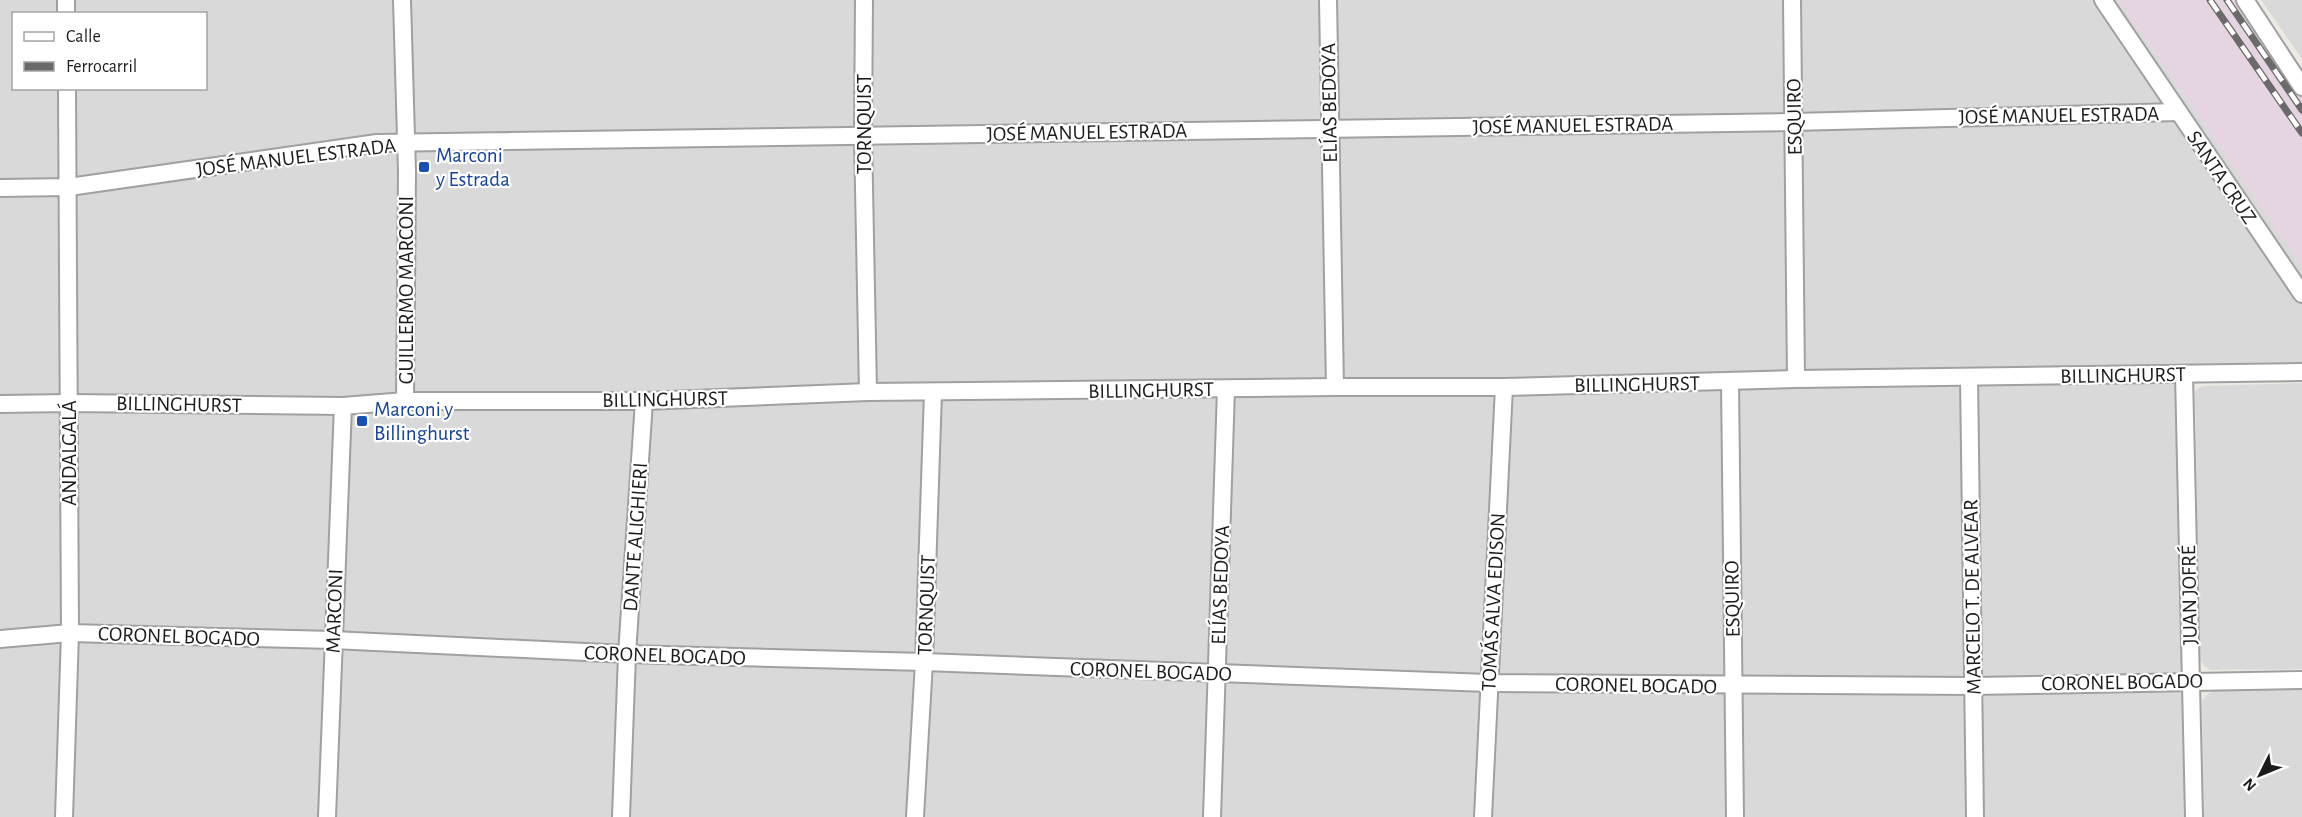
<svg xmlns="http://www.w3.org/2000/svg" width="2302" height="817" font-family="'Alegreya Sans',sans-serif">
  <rect width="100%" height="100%" fill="#ede9e3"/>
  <g fill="#dad9d9" fill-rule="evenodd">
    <path d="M0,0h2118l184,266v104l-122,-5 7,452h-2187zM14,14h192v74h-192z"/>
    <polygon points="2261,0 2302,0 2302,59"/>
    <polygon points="2302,383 2302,669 2211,670 2204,666 2200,659 2195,391 2202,386"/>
    <polygon points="2217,689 2302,689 2302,817 2204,817 2202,701 2209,693"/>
  </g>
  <polygon fill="#e5d5e3" points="2118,0 2245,0 2302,82 2302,266"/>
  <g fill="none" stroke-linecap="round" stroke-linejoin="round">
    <g stroke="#a0a0a0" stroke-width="20">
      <g id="street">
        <polyline points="66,0 66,14"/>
        <polyline points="402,0 407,172 405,401"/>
        <polyline points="864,0 863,136 868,392"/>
        <polyline points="1328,0 1335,387"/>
        <polyline points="1792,0 1796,379"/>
        <polyline points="2103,0 2302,294"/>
        <polyline points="2245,0 2302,87"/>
        <polyline points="0,188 69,187 377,143 1794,122 2178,112"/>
        <polyline points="2184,374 2194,817"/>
        <polyline points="1969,377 1975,817"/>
        <polyline points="1730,382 1735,817"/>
        <polyline points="0,404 69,403 343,406 405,401 644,401 868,392 1335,387 1504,387 1796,379 2302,372"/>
        <polyline points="0,639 70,633 333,640 627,654 924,662 1488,683 1973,686 2302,680"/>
        <polyline points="64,817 70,633 67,88"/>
        <polyline points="327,817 343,406"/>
        <polyline points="621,817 627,654 644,401"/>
        <polyline points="915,817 924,662 933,392"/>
        <polyline points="1212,817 1226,389"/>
        <polyline points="1483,817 1504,387"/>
      </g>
    </g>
    <use href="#street" stroke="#fff" stroke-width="16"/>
    <g stroke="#6a6a6a" stroke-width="7">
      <g id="rail">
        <polyline points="2210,0 2302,133"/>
        <polyline points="2227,0 2302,110"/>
      </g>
    </g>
    <use href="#rail" stroke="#fff" stroke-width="4.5" stroke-dasharray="14" stroke-linecap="butt"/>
  </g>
  <g fill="#1a4fb4" stroke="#fff" stroke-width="2">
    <rect x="418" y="161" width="12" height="12" rx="3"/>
    <rect x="356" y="415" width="12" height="12" rx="3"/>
  </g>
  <g text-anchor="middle" stroke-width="4.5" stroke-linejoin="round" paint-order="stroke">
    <g font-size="21" fill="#1c1c1c" stroke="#fff">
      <text transform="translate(1329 103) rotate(-91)" y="7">ELÍAS BEDOYA</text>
      <text transform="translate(2059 115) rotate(-1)" y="7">JOSÉ MANUEL ESTRADA</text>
      <text transform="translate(1794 117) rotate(-91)" y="7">ESQUIRO</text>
      <text transform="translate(864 124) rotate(-90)" y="7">TORNQUIST</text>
      <text transform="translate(1573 125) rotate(-1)" y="7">JOSÉ MANUEL ESTRADA</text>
      <text transform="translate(1087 132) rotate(-1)" y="7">JOSÉ MANUEL ESTRADA</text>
      <text transform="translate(296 157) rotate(-7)" y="7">JOSÉ MANUEL ESTRADA</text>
      <text transform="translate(2222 177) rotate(56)" y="7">SANTA CRUZ</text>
      <text transform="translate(406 290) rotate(-90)" y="7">GUILLERMO MARCONI</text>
      <text transform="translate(2123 375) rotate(-1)" y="7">BILLINGHURST</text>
      <text transform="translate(1637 384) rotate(-1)" y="7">BILLINGHURST</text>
      <text transform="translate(1151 390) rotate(-1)" y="7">BILLINGHURST</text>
      <text transform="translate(665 399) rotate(-1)" y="7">BILLINGHURST</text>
      <text transform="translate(179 404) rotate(1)" y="7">BILLINGHURST</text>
      <text transform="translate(69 453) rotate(-90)" y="7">ANDALGALÁ</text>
      <text transform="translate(635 537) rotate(-86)" y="7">DANTE ALIGHIERI</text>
      <text transform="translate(1220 585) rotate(-88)" y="7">ELÍAS BEDOYA</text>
      <text transform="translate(2189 595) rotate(-91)" y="7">JUAN JOFRÉ</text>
      <text transform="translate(1972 597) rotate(-91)" y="7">MARCELO T. DE ALVEAR</text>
      <text transform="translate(1732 599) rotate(-91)" y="7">ESQUIRO</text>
      <text transform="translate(1493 602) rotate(-87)" y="7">TOMÁS ALVA EDISON</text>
      <text transform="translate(926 605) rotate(-88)" y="7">TORNQUIST</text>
      <text transform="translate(334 611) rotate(-88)" y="7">MARCONI</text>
      <text transform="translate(179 636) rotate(2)" y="7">CORONEL BOGADO</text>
      <text transform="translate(665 655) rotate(2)" y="7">CORONEL BOGADO</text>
      <text transform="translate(1151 671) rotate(2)" y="7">CORONEL BOGADO</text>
      <text transform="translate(2122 682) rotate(-1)" y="7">CORONEL BOGADO</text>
      <text transform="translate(1636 685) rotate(1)" y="7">CORONEL BOGADO</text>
    </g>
    <g font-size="21" fill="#164399" stroke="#fff" text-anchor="start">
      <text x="436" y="162">Marconi<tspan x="436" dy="24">y Estrada</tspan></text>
      <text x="374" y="416">Marconi y<tspan x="374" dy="24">Billinghurst</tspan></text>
    </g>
  </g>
  <rect x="12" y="12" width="195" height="78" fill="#ffffff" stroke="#a4a4a4" stroke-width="1.5"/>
  <rect x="24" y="32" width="30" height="9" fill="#ffffff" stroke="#a4a4a4" stroke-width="1.5"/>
  <text x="66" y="42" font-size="18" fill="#1c1c1c">Calle</text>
  <rect x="24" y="62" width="30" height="9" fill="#6a6a6a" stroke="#a4a4a4" stroke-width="1.5"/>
  <text x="66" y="72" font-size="18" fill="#1c1c1c">Ferrocarril</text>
  <g transform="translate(2260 775) rotate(227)" stroke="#ffffff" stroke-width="4.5" paint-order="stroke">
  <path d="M0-4.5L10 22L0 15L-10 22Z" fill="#1c1c1c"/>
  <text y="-9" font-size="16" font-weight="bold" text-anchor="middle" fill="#1c1c1c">N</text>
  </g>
</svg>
